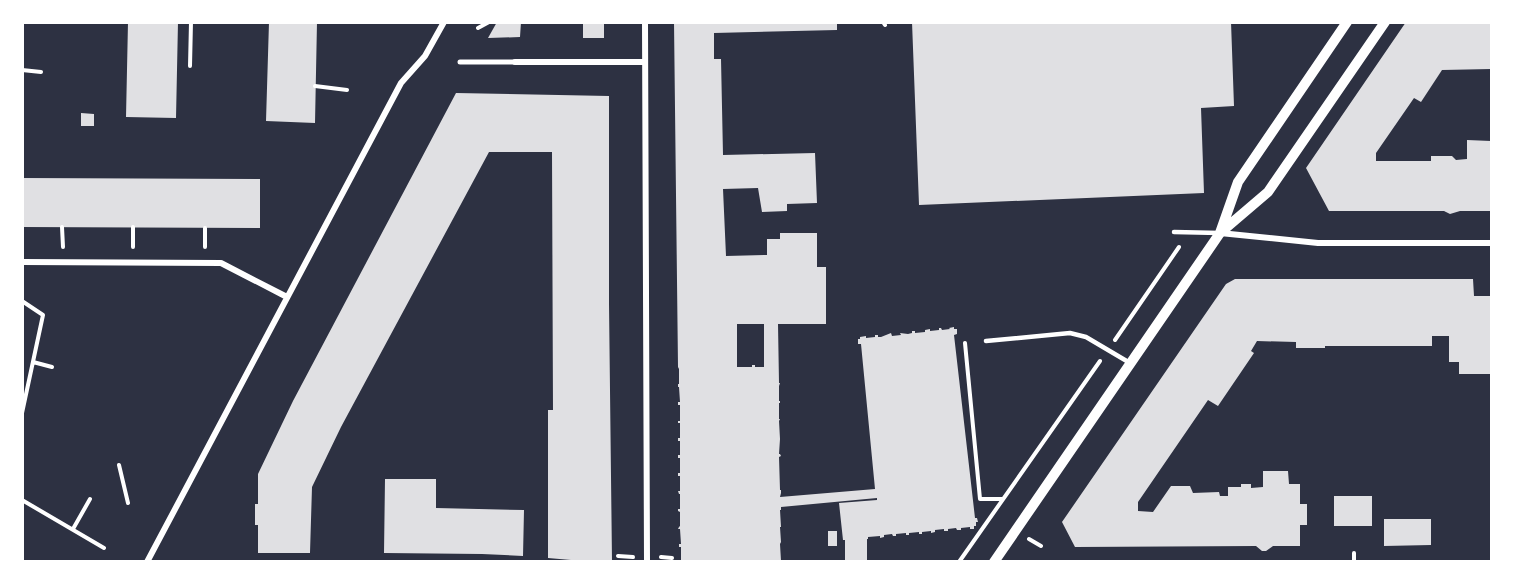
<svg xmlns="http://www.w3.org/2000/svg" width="1514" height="584" font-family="Barlow,sans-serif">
	<rect width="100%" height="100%" fill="#2d3142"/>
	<path fill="#e0e0e3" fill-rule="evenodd" d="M 128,22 L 178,22 L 176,118 L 126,117 Z
		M 269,22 L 317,22 L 315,123 L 266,121 Z
		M 497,22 L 521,22 L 520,37 L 488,38 Z
		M 583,22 L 604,22 L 604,38 L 583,38 Z
		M 674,22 L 837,22 L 837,30 L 714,33 L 714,59 L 721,59 L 723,155 L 815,153 L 817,203 L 787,204 L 787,211 L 762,212 L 758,188 L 723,189 L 726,256 L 767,255 L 767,239 L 780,239 L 780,233 L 817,233 L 817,267 L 826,267 L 826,324 L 778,324 L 779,383 L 780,383 L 779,386 L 779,401 L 780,401 L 780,403 L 779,403 L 779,419 L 780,419 L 779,421 L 780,439 L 779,454 L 780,454 L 781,456 L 779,457 L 780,490 L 781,490 L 781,493 L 780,497 L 875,489 L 861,344 L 858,344 L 858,339 L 860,339 L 860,337 L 866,336 L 866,338 L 875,337 L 875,335 L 878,335 L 878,337 L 881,337 L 891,333 L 892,336 L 901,335 L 900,333 L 908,334 L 912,333 L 912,331 L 915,331 L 915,333 L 925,332 L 925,330 L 930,329 L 930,331 L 939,330 L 939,328 L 941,328 L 942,330 L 950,329 L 949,328 L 954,327 L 954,329 L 957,329 L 957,334 L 954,335 L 975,518 L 977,518 L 978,522 L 976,522 L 976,526 L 974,526 L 974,529 L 970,529 L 970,527 L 961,528 L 961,530 L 957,530 L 956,528 L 948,529 L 948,531 L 944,531 L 944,529 L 935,530 L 935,532 L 931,533 L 931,531 L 922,532 L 922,534 L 919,534 L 919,532 L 909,533 L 909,535 L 906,535 L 906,533 L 896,534 L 896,536 L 893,536 L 892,534 L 884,535 L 884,537 L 880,538 L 880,536 L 868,537 L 868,539 L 867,539 L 867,561 L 845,561 L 845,540 L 843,540 L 839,503 L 877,500 L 877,498 L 781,507 L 781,510 L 780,510 L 781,527 L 780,527 L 781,542 L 780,544 L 781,561 L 681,561 L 681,547 L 679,547 L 679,544 L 681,544 L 680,529 L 678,529 L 679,527 L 680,526 L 680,512 L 678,511 L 678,509 L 680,509 L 680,494 L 679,494 L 678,491 L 680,491 L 680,476 L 678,476 L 678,473 L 680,473 L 680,458 L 678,458 L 678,455 L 680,455 L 680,441 L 678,441 L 678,438 L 680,438 L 680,423 L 678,423 L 678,421 L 680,421 L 680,405 L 678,405 L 678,402 L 680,402 L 679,387 L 678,387 L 678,384 L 679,384 L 679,369 L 678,367 ZM 737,324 L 764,324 L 764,367 L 755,367 L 755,365 L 752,365 L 752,367 L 737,367 Z
		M 912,22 L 1231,22 L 1234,106 L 1201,108 L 1204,193 L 919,205 Z
		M 1406,22 L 1491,22 L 1491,69 L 1442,70 L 1421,102 L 1414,98 L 1376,153 L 1376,161 L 1431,161 L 1431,156 L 1452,156 L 1456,160 L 1467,159 L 1467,140 L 1491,141 L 1491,211 L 1460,211 L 1450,214 L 1444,211 L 1329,211 L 1306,168 Z
		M 456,93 L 609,96 L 609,304 L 612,561 L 571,561 L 571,560 L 548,558 L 548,410 L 553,410 L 552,152 L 489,152 L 341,427 L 312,487 L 310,553 L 258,553 L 258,525 L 255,525 L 255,504 L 258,504 L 258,474 L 293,401 Z
		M 81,113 L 94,114 L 94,126 L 81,126 Z
		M 22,178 L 260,179 L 260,228 L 22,227 Z
		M 1235,279 L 1473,279 L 1474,296 L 1491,296 L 1491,374 L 1459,374 L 1459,362 L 1449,362 L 1449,336 L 1432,336 L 1432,346 L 1325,346 L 1325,348 L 1296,348 L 1296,342 L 1257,341 L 1251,351 L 1254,353 L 1218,406 L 1208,400 L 1138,502 L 1138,511 L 1153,512 L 1171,486 L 1190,486 L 1193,493 L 1219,492 L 1220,496 L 1228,496 L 1228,487 L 1241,487 L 1241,484 L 1251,484 L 1251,488 L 1263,487 L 1263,471 L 1288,471 L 1289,484 L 1300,484 L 1300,504 L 1307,504 L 1307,525 L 1300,525 L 1300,546 L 1273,546 L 1266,551 L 1262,551 L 1256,546 L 1075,547 L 1062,522 L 1226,284 Z
		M 385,479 L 436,479 L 436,508 L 524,510 L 523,556 L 482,554 L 384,553 Z
		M 1334,496 L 1372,496 L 1372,526 L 1334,526 Z
		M 1384,519 L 1431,519 L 1431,545 L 1384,546 Z
		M 828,531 L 837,531 L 837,546 L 828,546 Z"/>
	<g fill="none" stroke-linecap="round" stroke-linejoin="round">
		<path stroke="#fff" stroke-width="4" d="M 883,22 L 885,25
			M 478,28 L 489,22
			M 190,66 L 191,22
			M 22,70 L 41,72
			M 315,86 L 347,90
			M 62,227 L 63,247
			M 205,228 L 205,247
			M 133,247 L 133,227
			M 22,301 L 43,315 L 22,413
			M 1115,340 L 1179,247
			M 965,343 L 980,499 L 1003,499
			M 33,362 L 52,367
			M 119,465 L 128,503
			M 22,500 L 104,548
			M 73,529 L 90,499
			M 1029,539 L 1041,546
			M 1354,553 L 1354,562
			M 618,556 L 633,557
			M 661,557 L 672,558
			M 959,562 L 1100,361"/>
		<path stroke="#fff" stroke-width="4.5" d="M 1174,232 L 1220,233
			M 986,341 L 1070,333 L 1086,337 L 1130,363"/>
		<path stroke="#fff" stroke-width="5" d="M 460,62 L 515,62"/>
		<path stroke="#fff" stroke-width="6" d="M 645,22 L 647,562
			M 515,62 L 645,62
			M 1220,233 L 1318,243 L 1492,243
			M 22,262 L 221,263 L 287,297
			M 147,562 L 401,83 L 425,56 L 444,22"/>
		<path stroke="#fff" stroke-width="10" d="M 1220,233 L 1238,182 L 1347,22
			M 994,562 L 1220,233 L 1268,192 L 1385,22"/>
	</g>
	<rect width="1514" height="584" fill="none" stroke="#ffffff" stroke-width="48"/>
</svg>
